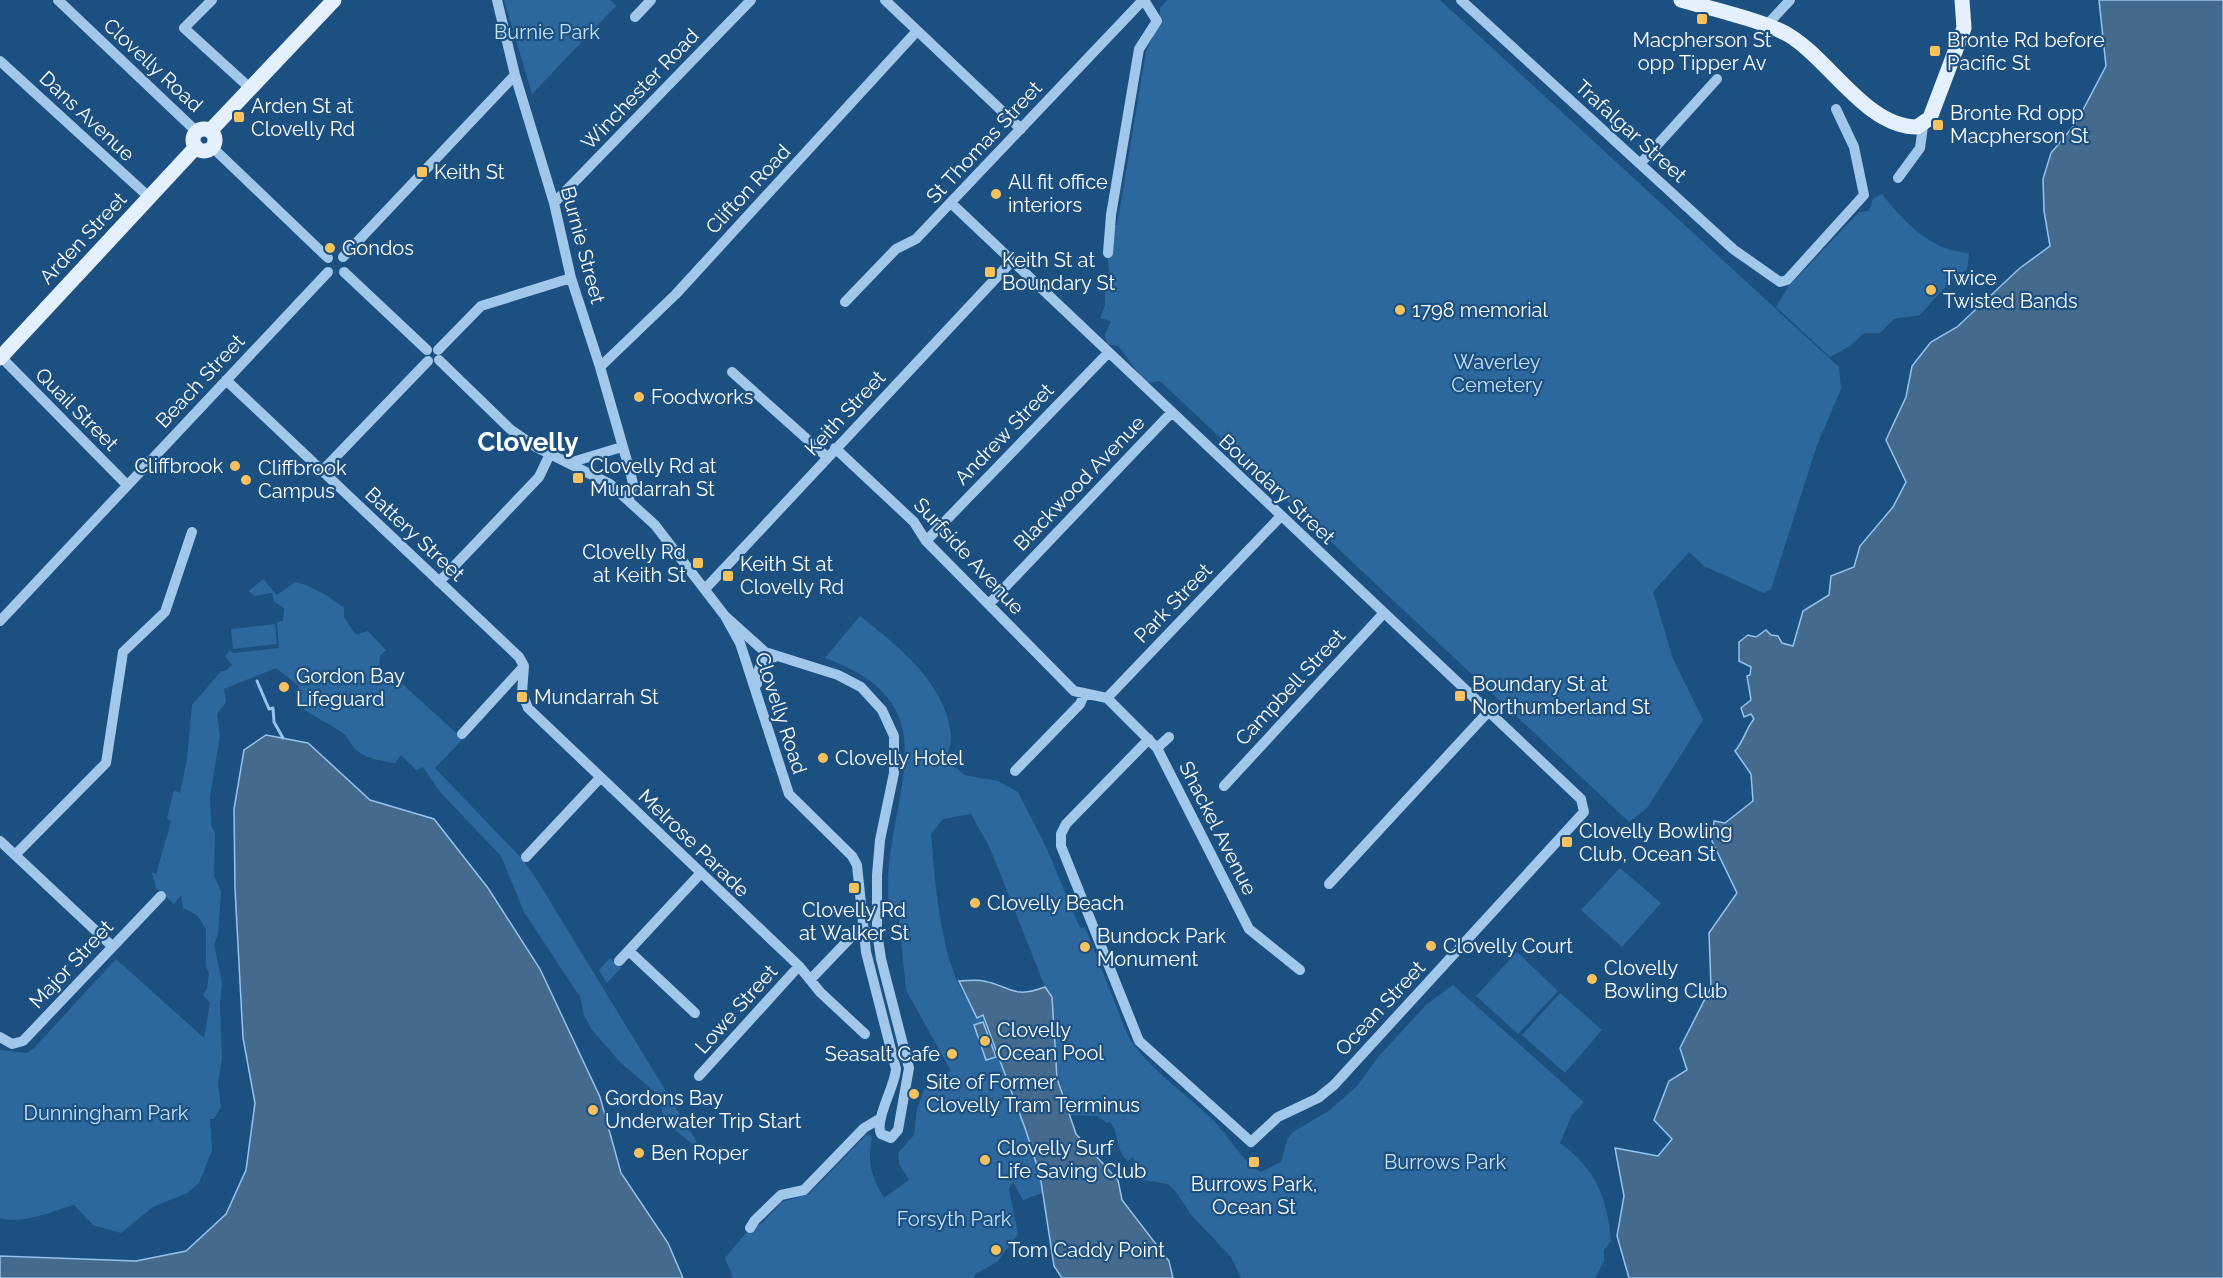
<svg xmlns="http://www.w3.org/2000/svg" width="2223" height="1278" font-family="Raleway,sans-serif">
	<rect width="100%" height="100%" fill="#1c5081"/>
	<path fill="#2c689e" d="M 504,0 L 610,0 L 616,6 L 532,94 Z
		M 1167,0 L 1440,0 L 1839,367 L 1841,389 L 1817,445 L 1771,589 L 1764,593 L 1704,566 L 1689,552 L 1653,592 L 1673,659 L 1703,720 L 1647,808 L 1629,822 L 1160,381 L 1148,383 C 1135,372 1129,358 1118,346 L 1107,344 L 1105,335 L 1111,321 L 1100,318 L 1105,305 L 1105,284 L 1110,283 L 1107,248 L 1114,225 L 1117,225 L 1146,52 L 1160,21 L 1160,8 Z
		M 1882,194 C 1904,222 1931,251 1969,253 L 1967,270 L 1956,275 L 1920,315 L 1894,319 L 1880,333 L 1864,333 L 1850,346 L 1830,357 L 1776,307 L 1788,287 L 1859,212 L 1869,211 L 1873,199 Z
		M 263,579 L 277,595 L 295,582 C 315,587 328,596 344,608 L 344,617 L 356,635 L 368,631 L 386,650 L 380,656 L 379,669 L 390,673 L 463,739 L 435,768 L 523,860 L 537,880 L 703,1152 L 667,1124 L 663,1119 L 661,1102 L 656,1093 L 620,1062 L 592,1030 L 584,1015 L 580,997 L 524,912 L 501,856 L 440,792 L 423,767 L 416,770 L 401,755 L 395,763 C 380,760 362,759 352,745 C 348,739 346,735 340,731 C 325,721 309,715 296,703 L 299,699 L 295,694 L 299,686 L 276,668 L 224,689 L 226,702 L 217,714 L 220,735 L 210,797 L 211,825 L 215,833 L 214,875 L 221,892 L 218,934 L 214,944 L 222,983 L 220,1003 L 222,1059 L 218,1084 L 221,1107 L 214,1119 L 210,1119 L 212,1150 L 199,1183 L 187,1193 L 153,1207 L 121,1233 L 93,1225 L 74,1205 C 53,1211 21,1225 0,1218 L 0,1050 L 27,1053 L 34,1048 L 116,959 L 204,1038 L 210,1003 L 203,995 L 207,988 L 209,973 L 206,966 L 206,929 L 197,915 L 183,908 L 181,895 L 174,904 L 156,888 L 152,873 L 156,874 L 171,822 L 167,818 L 174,790 L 180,793 L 187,759 L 192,705 L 221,671 L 225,671 L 232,665 L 225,656 L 230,650 L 233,653 L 279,648 L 277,622 L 283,621 L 284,608 L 274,602 L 272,593 L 254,596 L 249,591 Z
		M 860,616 C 898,646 946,683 951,735 C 952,742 948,751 947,758 L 964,775 L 998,781 L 1018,792 L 1046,847 L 1080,928 L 1085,927 L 1128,1036 C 1148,1069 1187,1094 1214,1121 C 1230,1138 1240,1159 1261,1172 L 1281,1162 L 1288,1138 L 1293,1132 L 1330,1110 L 1357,1086 L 1379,1056 L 1426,1005 L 1453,985 L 1584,1102 L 1572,1115 L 1560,1143 C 1596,1169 1607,1197 1611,1241 L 1604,1250 L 1604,1261 L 1595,1278 L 1241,1278 L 1231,1257 L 1191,1215 L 1177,1193 L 1168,1184 L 1142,1180 L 1133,1157 L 1128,1161 C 1115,1151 1120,1134 1110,1122 L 1107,1123 L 1097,1116 L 1069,1115 L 1054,1059 L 1052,997 L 1045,987 L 990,848 L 971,814 L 943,819 L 931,834 C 935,880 941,988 983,1015 L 1025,1128 L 1045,1192 L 1023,1200 L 1013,1182 L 1009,1189 L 1018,1234 L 997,1262 L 975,1274 L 974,1278 L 733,1278 L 725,1258 L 745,1234 L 763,1222 L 782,1202 L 809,1194 L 867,1134 L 872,1137 C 867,1162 871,1176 884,1198 L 909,1180 L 899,1164 L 898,1153 L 914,1135 L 917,1109 L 925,1087 L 934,1079 L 951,1071 L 906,990 L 899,919 L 889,920 C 889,902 887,883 889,865 C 899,772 942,701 825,658 Z
		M 275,624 L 277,644 L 233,649 L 231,629 Z
		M 1620,868 L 1661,903 L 1622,947 L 1581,910 Z
		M 1517,952 L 1558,991 L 1518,1034 L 1476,996 Z
		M 610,958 L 621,968 L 607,983 L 599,970 Z
		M 1560,993 L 1602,1030 L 1565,1073 L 1522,1035 Z"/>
	<path fill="#446a8e" stroke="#94c3ec" stroke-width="1.5" d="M 2099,0 L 2223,0 L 2223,1278 L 1629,1278 L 1617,1236 L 1624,1196 L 1615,1148 L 1658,1156 L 1672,1139 L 1654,1120 L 1669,1081 L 1687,1070 L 1680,1048 L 1711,987 L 1709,933 L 1737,893 L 1712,841 L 1714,821 L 1725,823 L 1753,801 L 1751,774 L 1735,751 C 1744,741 1746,728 1754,719 L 1751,714 L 1744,717 L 1741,708 L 1751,700 L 1747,676 L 1750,675 L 1751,667 L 1739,661 L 1739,642 L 1748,635 L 1756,637 L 1766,630 L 1771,635 L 1778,636 L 1782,643 L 1793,646 L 1803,611 L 1829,595 L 1831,576 L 1854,567 L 1860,546 L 1893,507 L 1906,482 L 1886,440 L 1906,397 L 1912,366 L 1931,342 L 1957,327 L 2020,268 L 2050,246 L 2044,211 L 2043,179 L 2051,153 L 2076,123 L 2106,66 Z
		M 266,735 L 308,743 L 370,800 L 434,819 L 488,888 L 540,969 L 600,1097 L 621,1173 L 668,1243 L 683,1278 L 0,1278 L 0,1256 L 136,1261 L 186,1251 L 226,1214 L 246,1170 L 255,1103 L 243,1038 L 235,889 L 234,809 L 244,750 Z
		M 959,981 C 967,981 977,979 984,981 C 1012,987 1013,999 1045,987 L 1052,997 L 1057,1078 L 1076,1134 L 1118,1180 L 1122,1200 L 1169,1261 L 1173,1278 L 1062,1278 L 1054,1266 L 1040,1175 L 1025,1128 L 983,1015 L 977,1018 Z
		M 983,1022 L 996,1057 L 986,1060 L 974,1025 Z"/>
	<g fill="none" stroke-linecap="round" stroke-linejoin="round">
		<path stroke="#94c3ec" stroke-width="3" d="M 257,681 L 269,709 L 273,708 L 274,722 L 283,738"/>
		<path stroke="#a1c7ea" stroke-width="10" d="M 58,0 L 197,132
			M 212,0 L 184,28 L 251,89
			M 497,0 L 515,75 L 554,203 L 571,278 L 600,367 L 631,475 L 633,484 L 629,498
			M 885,0 L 1021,129
			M 1461,0 L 1733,249 L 1780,282 L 1787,280 L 1864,195 L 1854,147 L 1836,109
			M 635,17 L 651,0
			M 1766,26 L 1790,0
			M 0,61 L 150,198
			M 212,147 L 328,258
			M 1640,164 L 1717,79
			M 1898,178 L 1920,148 L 1923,126
			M 554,203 L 751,0
			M 951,203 L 1581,799 L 1584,812 L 1334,1085 L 1318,1098 L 1278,1117 L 1251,1142 L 1139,1041 L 1061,846 L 1061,834 L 1066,824 L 1149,739
			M 1108,253 L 1111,215 L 1139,49 L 1157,21 L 1144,0
			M 343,257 L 515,75
			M 344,272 L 427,350
			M 845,302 L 896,249 L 916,239 L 1143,0
			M 438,350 L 481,306 L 571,278
			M 1,357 L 127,485
			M 439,360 L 510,429 L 536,447 L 610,484 L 655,525 L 725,616 L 740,643 L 789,794 L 852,856 L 857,865 L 866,952 L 896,1069 C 895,1086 874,1121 881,1134 L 891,1138 L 898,1130 L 909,1068 L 881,959 L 877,932 L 877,875 L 880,840 L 894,773 L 894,736 L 882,710 L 861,687 L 838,675 L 765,652 L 725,616
			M 600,367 L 676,294 L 917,31
			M 732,372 L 827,457
			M 226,380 L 519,657 L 524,666
			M 835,448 L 914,522 L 926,541 L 1074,691 L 1107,698 L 1280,517
			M 569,463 L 622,447
			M 322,471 L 428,361
			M 926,541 L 1108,353
			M 439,582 L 539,477 L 550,454
			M 705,589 L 1011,262
			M 989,604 L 1171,413
			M 0,621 L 328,272
			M 524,666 L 522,693 L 528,708 L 799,966 L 820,992 L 865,1034
			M 757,684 C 757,670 760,659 775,657
			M 1107,698 L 1157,748 L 1249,929 L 1300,970
			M 462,734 L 524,666
			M 1157,748 L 1169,737
			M 1015,771 L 1080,704 L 1085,693
			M 1224,786 L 1383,614
			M 0,841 L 112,946
			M 15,855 L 106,763 L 123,652 L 165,612 L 192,532
			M 526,857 L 600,778
			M 1329,884 L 1488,712
			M 629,951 L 695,1013
			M 619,961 L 700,874
			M 810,980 L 855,933 L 868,932
			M 0,1037 L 12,1044 L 23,1041 L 161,896
			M 699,1076 L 799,966
			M 750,1228 L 755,1220 L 781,1195 L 804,1190 L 864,1128 L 881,1118"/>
		<path stroke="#e5f0fe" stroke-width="15" d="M 1681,0 C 1712,9 1757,19 1785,33 C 1828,56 1865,127 1917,127 L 1930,118 L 1964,28 L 1962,0
			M193 140a11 11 0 1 1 22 0a11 11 0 1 1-22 0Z
			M 210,131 L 334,0
			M 0,358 L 196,147"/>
	</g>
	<g fill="#fac25f" stroke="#1c5081" stroke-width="2">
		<rect x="1696" y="13" width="12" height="12" rx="3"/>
		<rect x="1929" y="45" width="12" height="12" rx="3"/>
		<rect x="233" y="111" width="12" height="12" rx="3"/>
		<rect x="1932" y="119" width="12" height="12" rx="3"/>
		<rect x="416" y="166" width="12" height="12" rx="3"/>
		<circle cx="996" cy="194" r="6"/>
		<circle cx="330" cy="248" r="6"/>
		<rect x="984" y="266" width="12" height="12" rx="3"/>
		<circle cx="1931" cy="290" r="6"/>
		<circle cx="1400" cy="310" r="6"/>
		<circle cx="639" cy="397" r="6"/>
		<circle cx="235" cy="466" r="6"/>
		<rect x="572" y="472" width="12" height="12" rx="3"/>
		<circle cx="246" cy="480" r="6"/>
		<rect x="692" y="557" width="12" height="12" rx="3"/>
		<rect x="722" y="570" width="12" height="12" rx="3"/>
		<circle cx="284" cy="687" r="6"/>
		<rect x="1454" y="690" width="12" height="12" rx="3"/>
		<rect x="516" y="691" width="12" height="12" rx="3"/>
		<circle cx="823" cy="758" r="6"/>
		<rect x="1561" y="836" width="12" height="12" rx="3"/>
		<rect x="848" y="882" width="12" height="12" rx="3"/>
		<circle cx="975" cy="903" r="6"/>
		<circle cx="1431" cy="946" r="6"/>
		<circle cx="1085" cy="947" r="6"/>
		<circle cx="1592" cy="979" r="6"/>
		<circle cx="985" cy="1041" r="6"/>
		<circle cx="952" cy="1054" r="6"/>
		<circle cx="914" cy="1094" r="6"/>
		<circle cx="593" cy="1110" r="6"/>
		<circle cx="639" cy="1153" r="6"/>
		<circle cx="985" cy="1160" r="6"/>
		<rect x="1248" y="1156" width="12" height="12" rx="3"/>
		<circle cx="996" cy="1250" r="6"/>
	</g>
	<g text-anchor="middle" stroke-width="4.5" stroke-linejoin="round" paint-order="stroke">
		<g font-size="20" fill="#c5e0f7" stroke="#1c5081">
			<text x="547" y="39">Burnie Park</text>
			<text x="1497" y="369">Waverley<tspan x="1497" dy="23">Cemetery</tspan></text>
			<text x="106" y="1120">Dunningham Park</text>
			<text x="1445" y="1169">Burrows Park</text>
			<text x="954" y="1226">Forsyth Park</text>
		</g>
		<g font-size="20" fill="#fff" stroke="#1c5081" text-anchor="start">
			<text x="1702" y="47" text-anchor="middle">Macpherson St<tspan x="1702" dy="23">opp Tipper Av</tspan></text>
			<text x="1947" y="47">Bronte Rd before<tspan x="1947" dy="23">Pacific St</tspan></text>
			<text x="251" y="113">Arden St at<tspan x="251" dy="23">Clovelly Rd</tspan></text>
			<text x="1950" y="120">Bronte Rd opp<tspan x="1950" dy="23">Macpherson St</tspan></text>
			<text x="434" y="179">Keith St</text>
			<text x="1008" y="189">All fit office<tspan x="1008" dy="23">interiors</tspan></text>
			<text x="342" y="255">Gondos</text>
			<text x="1002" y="267">Keith St at<tspan x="1002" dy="23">Boundary St</tspan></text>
			<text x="1943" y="285">Twice<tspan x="1943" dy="23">Twisted Bands</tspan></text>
			<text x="1412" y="317">1798 memorial</text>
			<text x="651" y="404">Foodworks</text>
			<text x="223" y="473" text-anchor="end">Cliffbrook</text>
			<text x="590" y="473">Clovelly Rd at<tspan x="590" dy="23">Mundarrah St</tspan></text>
			<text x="258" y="475">Cliffbrook<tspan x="258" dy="23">Campus</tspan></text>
			<text x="686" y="559" text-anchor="end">Clovelly Rd<tspan x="686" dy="23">at Keith St</tspan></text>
			<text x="740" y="571">Keith St at<tspan x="740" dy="23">Clovelly Rd</tspan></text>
			<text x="296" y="683">Gordon Bay<tspan x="296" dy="23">Lifeguard</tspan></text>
			<text x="1472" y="691">Boundary St at<tspan x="1472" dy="23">Northumberland St</tspan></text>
			<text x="534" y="704">Mundarrah St</text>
			<text x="835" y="765">Clovelly Hotel</text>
			<text x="1579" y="838">Clovelly Bowling<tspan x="1579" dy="23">Club, Ocean St</tspan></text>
			<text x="987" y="910">Clovelly Beach</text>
			<text x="854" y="917" text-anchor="middle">Clovelly Rd<tspan x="854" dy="23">at Walker St</tspan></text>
			<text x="1097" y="943">Bundock Park<tspan x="1097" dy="23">Monument</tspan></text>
			<text x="1443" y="953">Clovelly Court</text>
			<text x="1604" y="975">Clovelly<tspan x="1604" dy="23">Bowling Club</tspan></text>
			<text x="997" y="1037">Clovelly<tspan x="997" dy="23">Ocean Pool</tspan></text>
			<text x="940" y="1061" text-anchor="end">Seasalt Cafe</text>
			<text x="926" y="1089">Site of Former<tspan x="926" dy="23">Clovelly Tram Terminus</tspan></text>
			<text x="605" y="1105">Gordons Bay<tspan x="605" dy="23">Underwater Trip Start</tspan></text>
			<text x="997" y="1155">Clovelly Surf<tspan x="997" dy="23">Life Saving Club</tspan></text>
			<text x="651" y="1160">Ben Roper</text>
			<text x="1254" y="1191" text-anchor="middle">Burrows Park,<tspan x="1254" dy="23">Ocean St</tspan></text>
			<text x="1008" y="1257">Tom Caddy Point</text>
		</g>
		<g font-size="20" fill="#fff" stroke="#1c5081">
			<text transform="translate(153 65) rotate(43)" y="7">Clovelly Road</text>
			<text transform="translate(640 89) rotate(-46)" y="7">Winchester Road</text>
			<text transform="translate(87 116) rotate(43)" y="7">Dans Avenue</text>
			<text transform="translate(1631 131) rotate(42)" y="7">Trafalgar Street</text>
			<text transform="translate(984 142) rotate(-47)" y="7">St Thomas Street</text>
			<text transform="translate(748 189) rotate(-47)" y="7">Clifton Road</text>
			<text transform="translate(83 238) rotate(-47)" y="7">Arden Street</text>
			<text transform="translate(583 245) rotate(75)" y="7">Burnie Street</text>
			<text transform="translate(200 381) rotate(-47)" y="7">Beach Street</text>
			<text transform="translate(77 409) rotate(45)" y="7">Quail Street</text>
			<text transform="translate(845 413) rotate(-47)" y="7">Keith Street</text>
			<text transform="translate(1004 434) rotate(-46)" y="7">Andrew Street</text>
			<text transform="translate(1079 483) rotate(-46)" y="7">Blackwood Avenue</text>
			<text transform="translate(1277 489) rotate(43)" y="7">Boundary Street</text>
			<text transform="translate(415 534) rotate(43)" y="7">Battery Street</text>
			<text transform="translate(969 556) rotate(47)" y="7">Surfside Avenue</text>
			<text transform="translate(1173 603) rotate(-46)" y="7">Park Street</text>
			<text transform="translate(1290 687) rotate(-47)" y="7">Campbell Street</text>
			<text transform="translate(781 713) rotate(72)" y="7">Clovelly Road</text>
			<text transform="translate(1218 828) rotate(63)" y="7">Shackel Avenue</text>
			<text transform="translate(694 843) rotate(44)" y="7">Melrose Parade</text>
			<text transform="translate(71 964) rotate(-47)" y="7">Major Street</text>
			<text transform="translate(1380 1008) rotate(-47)" y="7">Ocean Street</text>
			<text transform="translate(736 1009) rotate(-48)" y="7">Lowe Street</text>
		</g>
		<g font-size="26" font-weight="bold" fill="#fff" stroke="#1c5081">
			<text x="528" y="451">Clovelly</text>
		</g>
	</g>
</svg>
